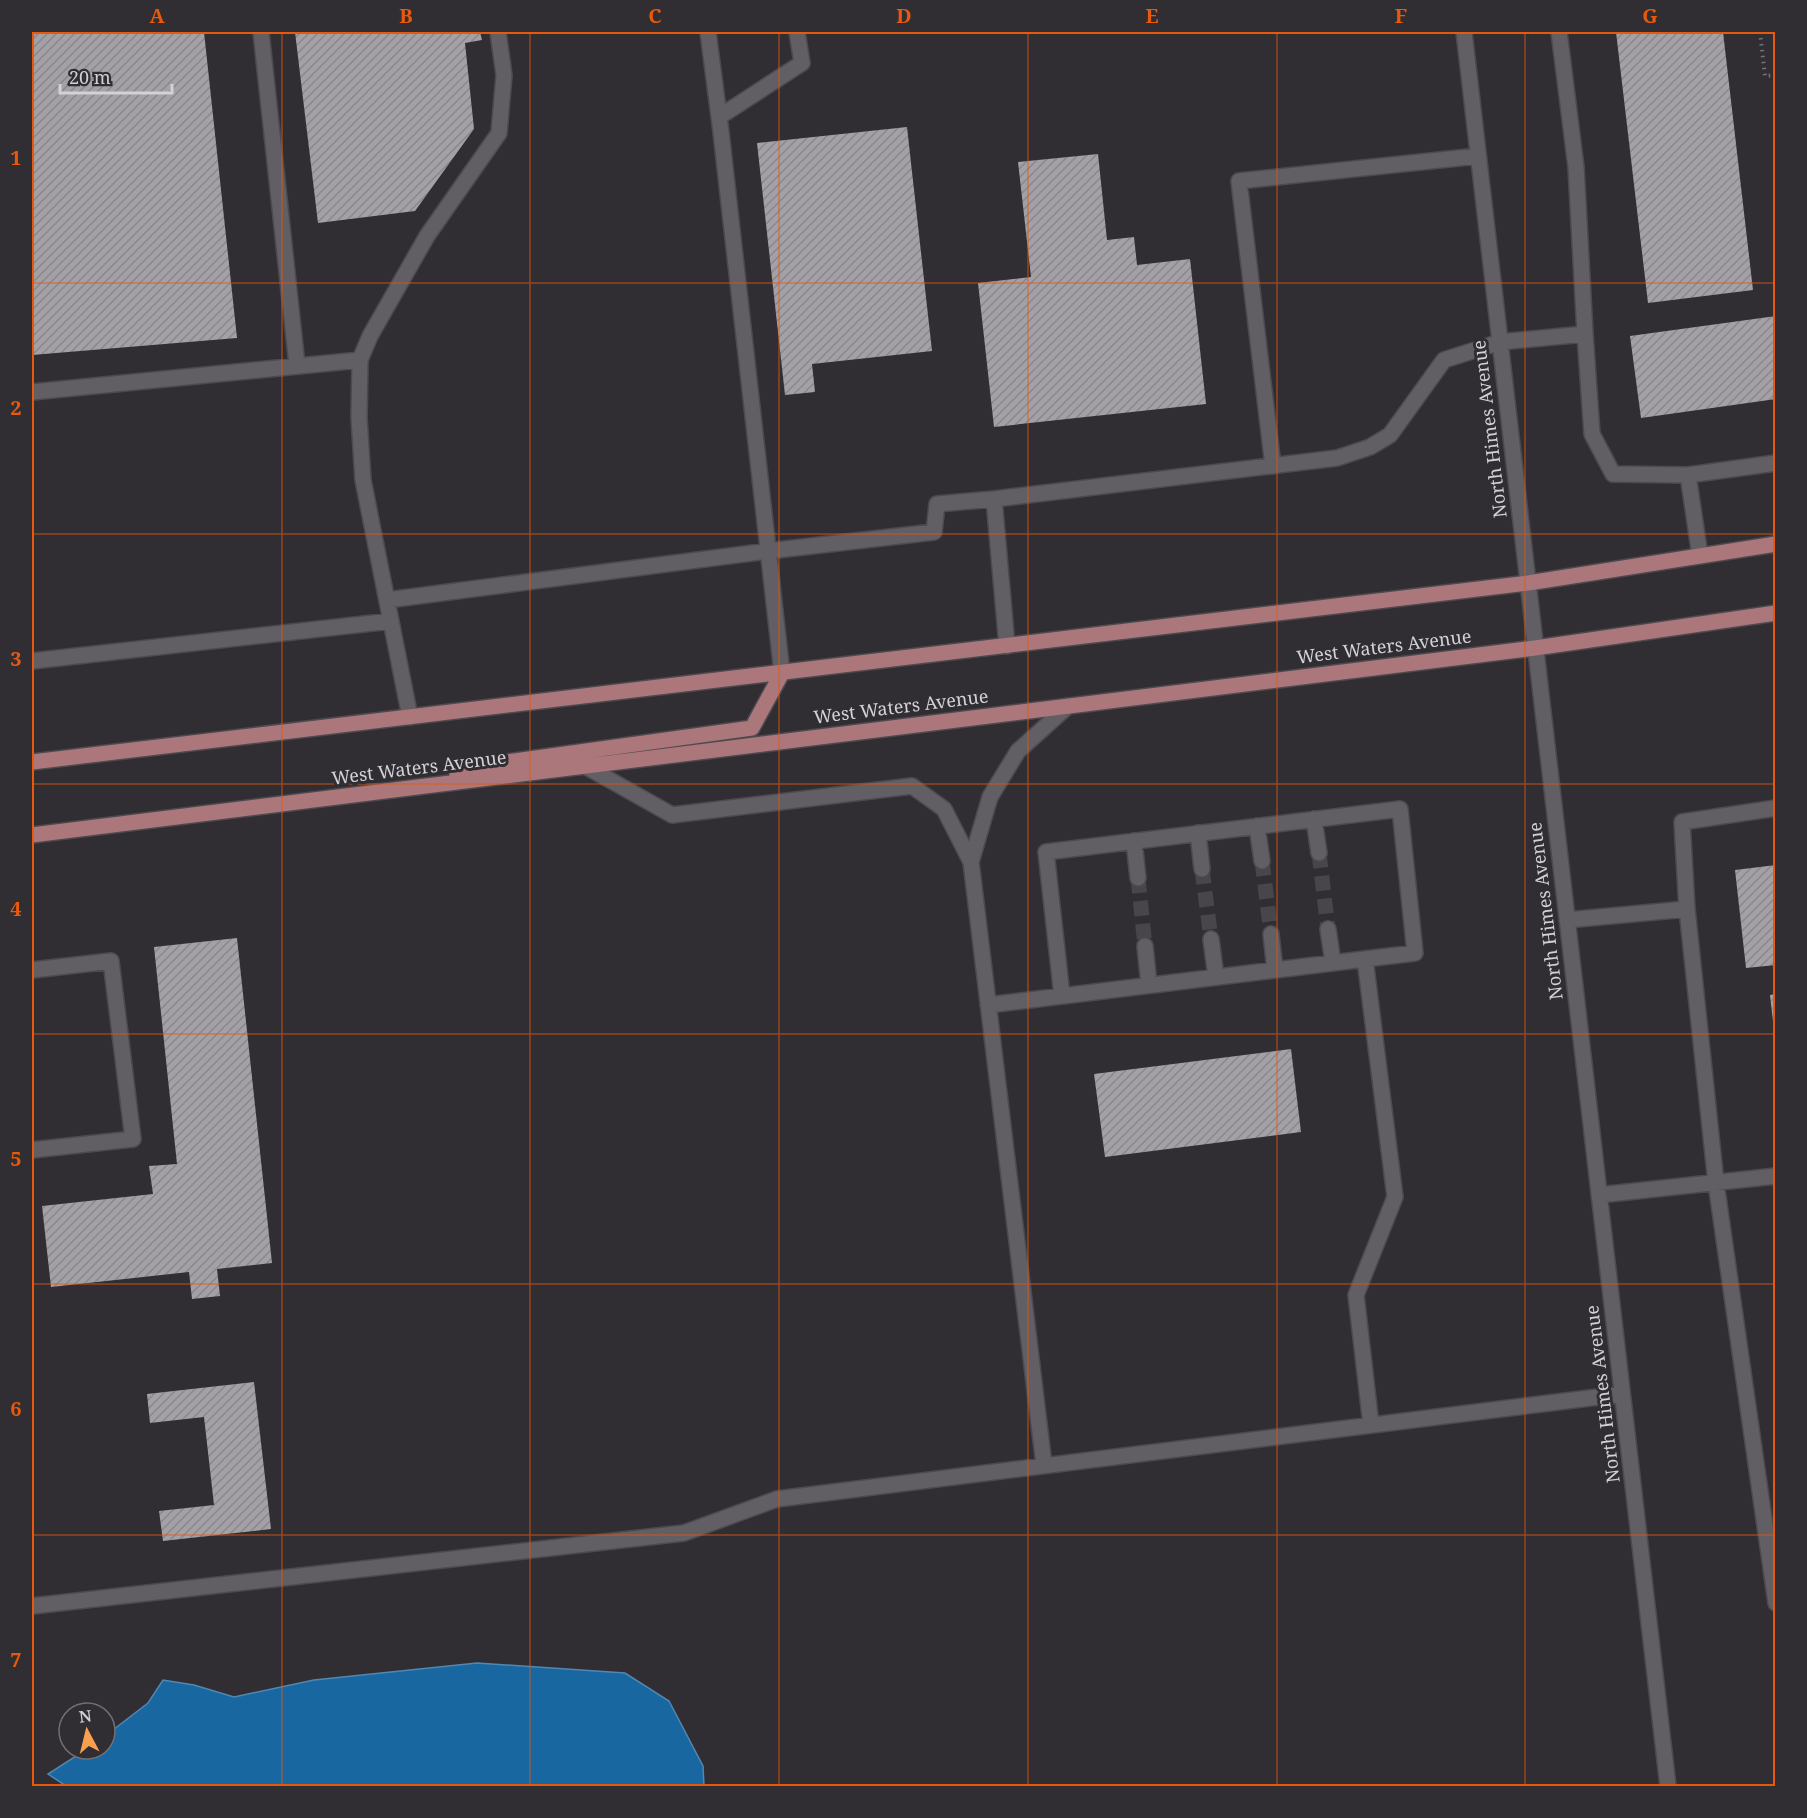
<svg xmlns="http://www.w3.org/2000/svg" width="1807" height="1818" font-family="'Noto Serif',serif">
	<defs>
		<pattern id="building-hatch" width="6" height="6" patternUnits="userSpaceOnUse" patternTransform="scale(1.5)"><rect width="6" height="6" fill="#a3a0a6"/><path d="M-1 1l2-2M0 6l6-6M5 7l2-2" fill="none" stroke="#8a888c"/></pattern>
	</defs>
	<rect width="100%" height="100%" fill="#302e33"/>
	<path fill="#1967a1" stroke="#5187b1" stroke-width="1.5" d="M 477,1663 L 625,1673 L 669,1701 L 703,1766 L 704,1786 L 66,1786 L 48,1774 L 87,1749 L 105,1749 L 105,1736 L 148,1703 L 163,1680 L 194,1685 L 234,1697 L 314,1680 Z"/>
	<path fill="url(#building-hatch)" d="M 32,32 L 204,32 L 237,338 L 32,355 Z
		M 295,32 L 480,32 L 482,40 L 465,43 L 474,129 L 415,211 L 318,223 Z
		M 1616,32 L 1723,32 L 1753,290 L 1648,303 Z
		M 907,127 L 932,351 L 812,364 L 815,392 L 785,395 L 757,143 Z
		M 1098,154 L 1107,240 L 1134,237 L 1137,265 L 1190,259 L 1206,404 L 994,427 L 978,283 L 1031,277 L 1018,162 Z
		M 1776,316 L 1776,399 L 1641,418 L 1630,336 Z
		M 1776,865 L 1776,965 L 1746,968 L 1735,870 Z
		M 237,938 L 272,1263 L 217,1269 L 220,1296 L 192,1299 L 189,1272 L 51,1287 L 42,1206 L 153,1194 L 149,1166 L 177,1164 L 154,947 Z
		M 1776,994 L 1776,1030 L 1774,1030 L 1770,995 Z
		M 1291,1049 L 1301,1132 L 1105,1157 L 1094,1074 Z
		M 254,1382 L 271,1529 L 163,1541 L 159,1511 L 214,1505 L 204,1417 L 150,1423 L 147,1394 Z"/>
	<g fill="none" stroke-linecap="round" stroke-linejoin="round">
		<path stroke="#48464b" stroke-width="15" stroke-dasharray="15 8" stroke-linecap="butt" d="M 1319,853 L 1328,929
			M 1262,861 L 1271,934
			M 1202,869 L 1211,939
			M 1138,878 L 1145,946"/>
		<g stroke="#4c4a4f" stroke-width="18">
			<path id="minor" d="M 261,32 L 297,365
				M 708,32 L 721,132 L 782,673
				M 1464,32 L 1668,1786
				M 719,117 L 802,63 L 797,32
				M 1585,334 L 1592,434 L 1613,474 L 1688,475 L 1776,463
				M 32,392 L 360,360
				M 1273,466 L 1239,181 L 1478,156
				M 1688,475 L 1700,556
				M 387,600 L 768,551 L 934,532 L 937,504 L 994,499
				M 1007,646 L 994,499 L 1337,458 L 1370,447 L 1390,435 L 1444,360 L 1500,342 L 1585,334 L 1576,167 L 1559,32
				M 32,661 L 391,621
				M 410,717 L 363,480 L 359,417 L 360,360 L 370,336 L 427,236 L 499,133 L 504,75 L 498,32
				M 585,766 L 672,815 L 912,786 L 944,809 L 971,862 L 1044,1465
				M 1314,819 L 1319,853
				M 1257,826 L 1262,861
				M 1198,833 L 1202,869
				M 1134,841 L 1138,878
				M 971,862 L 990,797 L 1018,751 L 1068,706
				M 1687,909 L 1716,1183 L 1776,1603
				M 1567,920 L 1687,909 L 1682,822 L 1776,808
				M 1328,929 L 1333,963
				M 1271,934 L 1275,970
				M 1211,939 L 1216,977
				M 1145,946 L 1149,985
				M 1365,959 L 1395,1197 L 1356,1295 L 1371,1425
				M 32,970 L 111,961 L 133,1139 L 32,1150
				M 988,1005 L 1365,959 L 1415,953 L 1400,809 L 1046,852 L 1062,996
				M 1599,1195 L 1776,1176
				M 32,1606 L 684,1533 L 777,1499 L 1622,1394"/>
		</g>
		<g stroke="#4c4a4f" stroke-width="18">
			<path id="major" d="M 32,762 L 1528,583 L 1776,544
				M 457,775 L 499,763 L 752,728 L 782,673
				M 32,835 L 1535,648 L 1776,613"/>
		</g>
		<path stroke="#747276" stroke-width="4" stroke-dasharray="1.5 4.5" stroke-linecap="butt" d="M 1760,32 L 1765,76 L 1776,75"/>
		<use href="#minor" stroke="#615e64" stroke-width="15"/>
		<use href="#major" stroke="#ab777a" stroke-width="15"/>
	</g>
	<path fill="none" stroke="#e8590c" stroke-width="1.5" stroke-opacity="0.55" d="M 282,32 L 282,1786M 530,32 L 530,1786M 779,32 L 779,1786M 1028,32 L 1028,1786M 1277,32 L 1277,1786M 1525,32 L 1525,1786M 32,283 L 1776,283M 32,534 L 1776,534M 32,784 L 1776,784M 32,1034 L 1776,1034M 32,1284 L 1776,1284M 32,1535 L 1776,1535"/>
	<g text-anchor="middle" stroke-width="6" stroke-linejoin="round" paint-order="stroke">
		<g font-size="18" fill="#d3d1d5" stroke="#302e33">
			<text transform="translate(1490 429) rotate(-97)" y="6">North Himes Avenue</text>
			<text transform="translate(1384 647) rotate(-7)" y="6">West Waters Avenue</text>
			<text transform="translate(901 707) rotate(-7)" y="6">West Waters Avenue</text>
			<text transform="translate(419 768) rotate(-7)" y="6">West Waters Avenue</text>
			<text transform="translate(1546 911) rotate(-97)" y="6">North Himes Avenue</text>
			<text transform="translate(1603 1394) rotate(-97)" y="6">North Himes Avenue</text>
		</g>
	</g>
	<rect width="1807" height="1818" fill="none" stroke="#302e33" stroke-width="66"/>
	<g transform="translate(87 1731) rotate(353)"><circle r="28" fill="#302e33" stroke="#716f74" stroke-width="1.5"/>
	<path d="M0-4.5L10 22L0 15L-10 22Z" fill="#fa9f4f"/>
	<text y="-9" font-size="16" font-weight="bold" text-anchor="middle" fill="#d3d1d5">N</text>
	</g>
	<path d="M60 84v9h112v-9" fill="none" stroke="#d3d1d5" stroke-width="3"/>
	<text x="69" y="84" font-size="18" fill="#d3d1d5" stroke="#302e33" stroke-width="4.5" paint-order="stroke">20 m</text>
	<rect x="33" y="33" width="1741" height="1752" fill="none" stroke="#e8590c" stroke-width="2"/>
	<g font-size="20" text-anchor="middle" font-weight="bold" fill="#e8590c">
		<text x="157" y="23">A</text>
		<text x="406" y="23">B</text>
		<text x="655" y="23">C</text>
		<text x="904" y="23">D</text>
		<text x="1152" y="23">E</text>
		<text x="1401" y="23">F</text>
		<text x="1650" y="23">G</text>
		<text x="16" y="165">1</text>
		<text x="16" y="415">2</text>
		<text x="16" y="666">3</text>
		<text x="16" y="916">4</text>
		<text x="16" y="1166">5</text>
		<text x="16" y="1416">6</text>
		<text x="16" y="1667">7</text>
	</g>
</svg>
